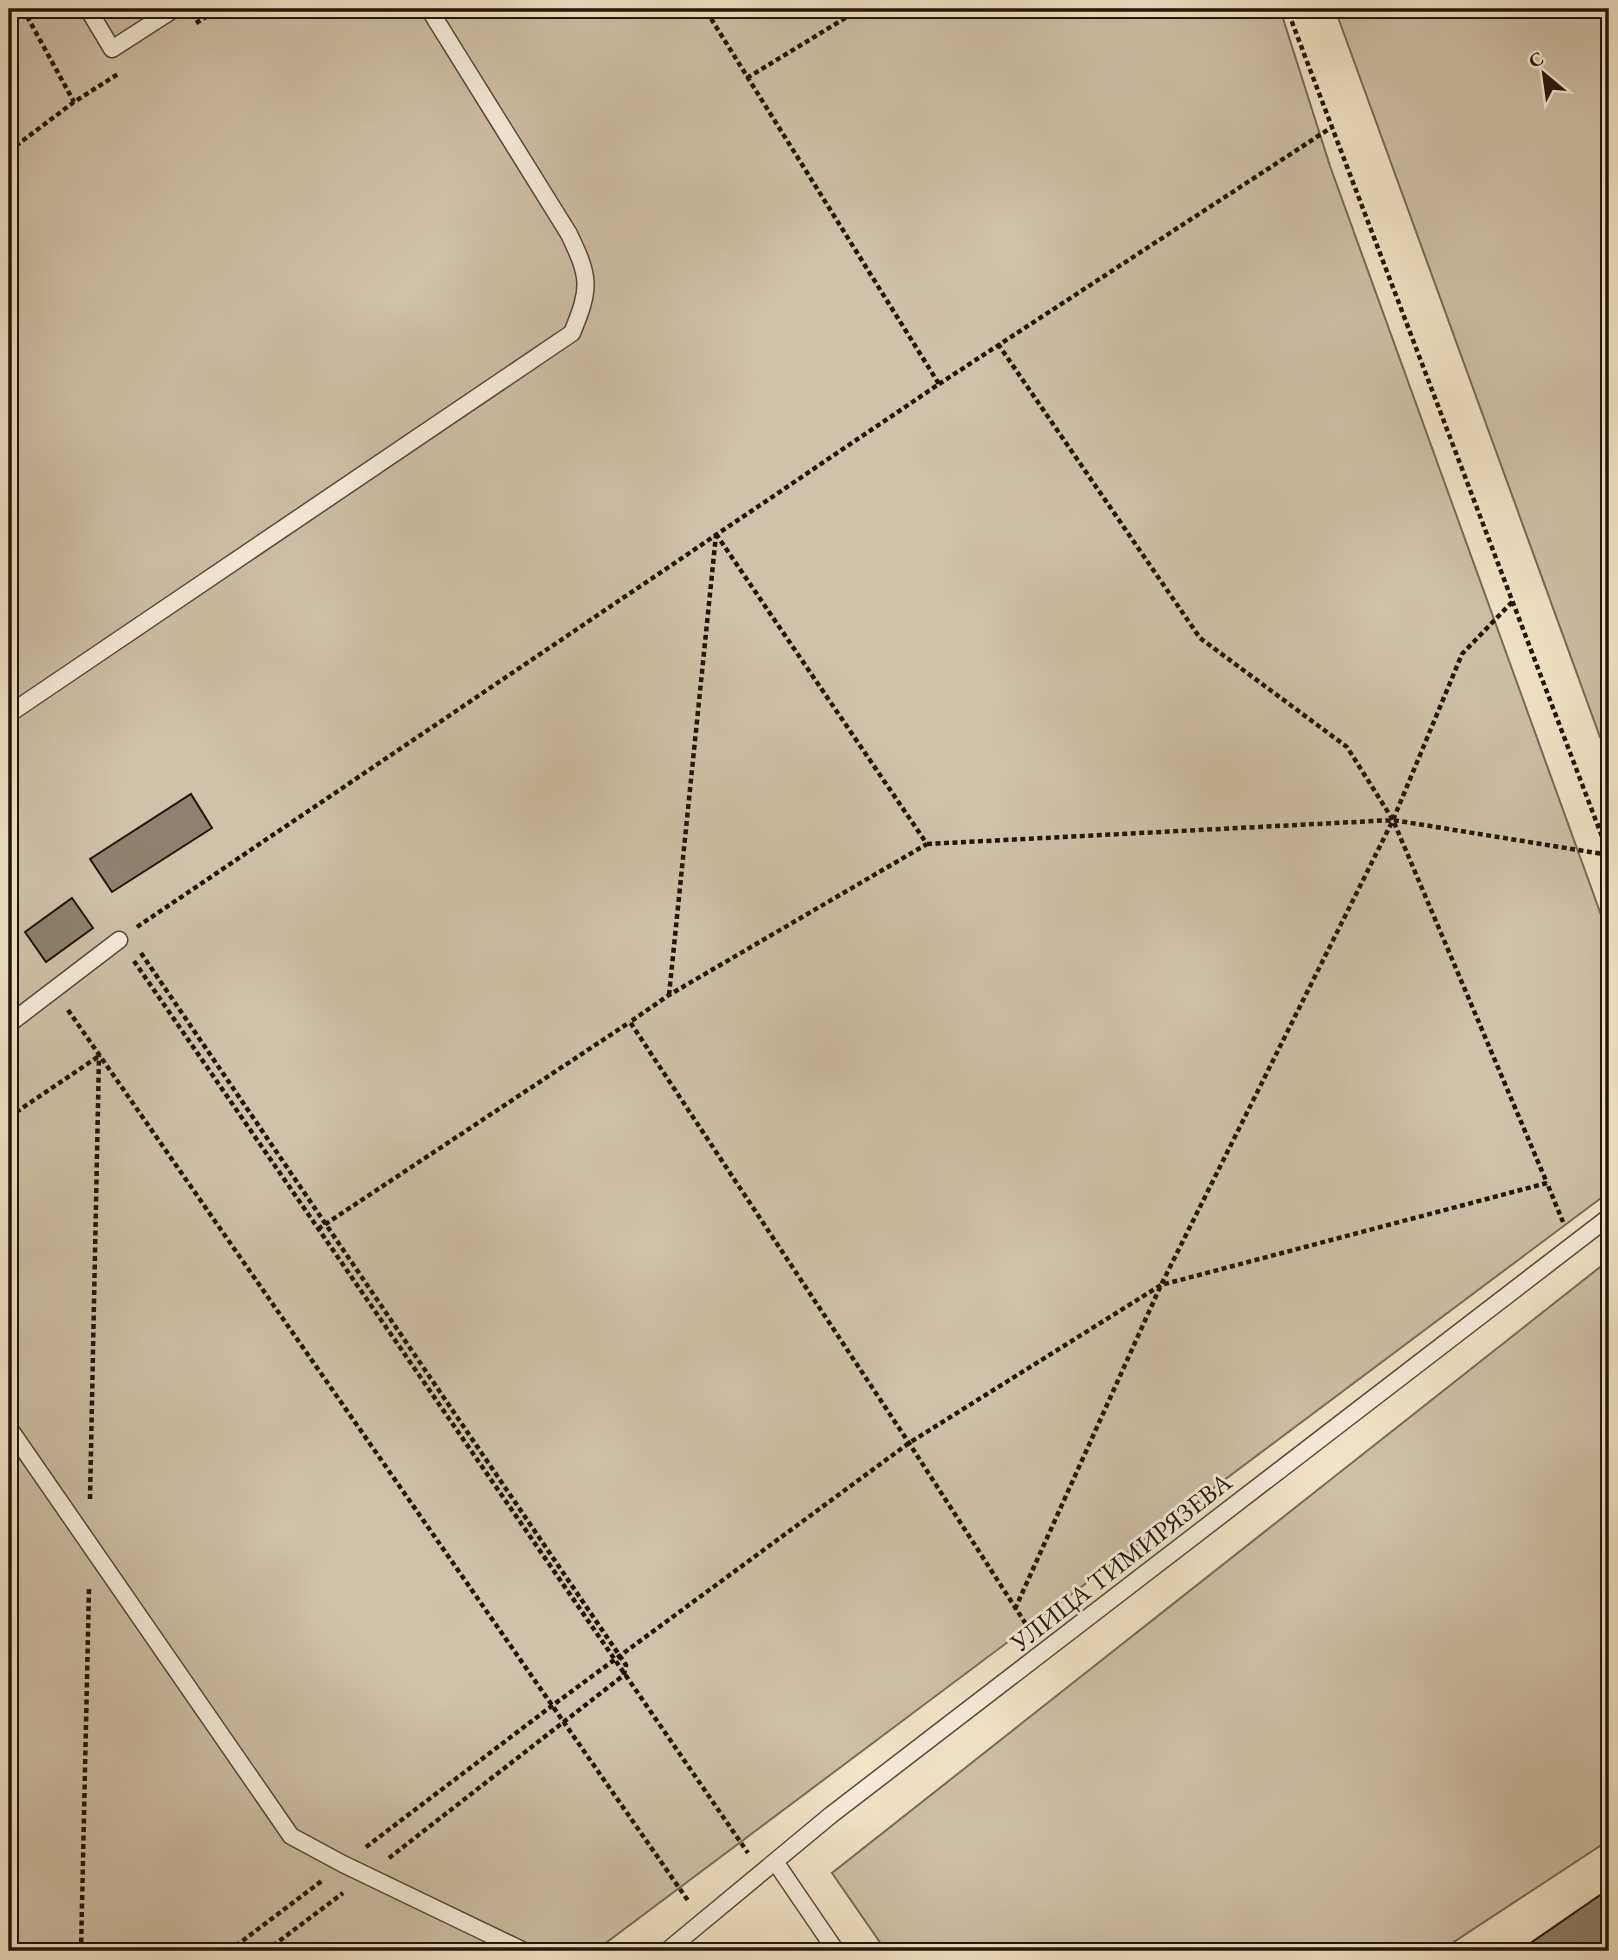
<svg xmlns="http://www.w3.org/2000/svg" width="1618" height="1960" font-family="'EB Garamond',serif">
	<rect width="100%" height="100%" fill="#f5e5c9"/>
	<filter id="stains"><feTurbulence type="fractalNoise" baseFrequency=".00286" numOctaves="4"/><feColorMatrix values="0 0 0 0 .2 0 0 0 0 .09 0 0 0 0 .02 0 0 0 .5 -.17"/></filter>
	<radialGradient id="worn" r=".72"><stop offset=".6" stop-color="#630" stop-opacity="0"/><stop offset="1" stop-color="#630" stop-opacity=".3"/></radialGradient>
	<path fill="#d1c1a8" stroke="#786a58" stroke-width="2" d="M 9,9 L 1280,9 L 1330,166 L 1609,937 L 1609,1192 L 595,1951 L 9,1951 Z
		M 1335,9 L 1609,9 L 1609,752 L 1600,737 Z
		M 1609,1260 L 1609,1840 L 1440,1951 L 886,1951 L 832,1873 Z"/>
	<path fill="#8f816d" stroke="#201409" stroke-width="2" d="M 191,794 L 212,828 L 112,892 L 90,859 Z
		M 72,898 L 93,928 L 46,962 L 25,932 Z
		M 1609,1889 L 1609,1951 L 1519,1951 Z"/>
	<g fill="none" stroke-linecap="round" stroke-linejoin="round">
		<g stroke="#554839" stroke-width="19">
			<path id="service" d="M 88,9 L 112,49 L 174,9
				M 9,714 L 572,333 C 591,287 590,278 569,234 L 429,9
				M 9,1024 L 119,940
				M 9,1428 L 291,1836 L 343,1864 L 524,1951
				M 776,1863 L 836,1951
				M 667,1951 L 831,1815 L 1609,1217"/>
		</g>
		<path stroke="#201409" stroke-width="4.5" stroke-dasharray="5 3.5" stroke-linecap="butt" d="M 23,9 L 74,102
			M 196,23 L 219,9
			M 747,78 L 860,9
			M 9,151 L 74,102 L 118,74
			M 998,344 L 1200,638 L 1347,747 L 1393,820 L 1547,1183
			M 939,384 L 1332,127
			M 716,534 L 927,844 L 669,995 L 630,1022 L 909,1443 L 1031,1632
			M 1600,823 L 1609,832
			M 927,844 L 1393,820 L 1609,855 L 1287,9
			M 137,927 L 939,384 L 705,9
			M 141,953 L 626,1665 L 624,1675 L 389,1858
			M 134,961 L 748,1853
			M 669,995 L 716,535
			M 68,1010 L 689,1902
			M 9,1117 L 99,1056
			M 318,1229 L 630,1022
			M 90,1499 L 99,1056
			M 1015,1609 L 1161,1285 L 1393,820 L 1462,654 L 1513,601
			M 366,1847 L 553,1705 L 909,1443 L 1161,1285 L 1547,1183 L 1563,1222
			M 9,1944 L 13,1951
			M 81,1951 L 89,1588
			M 229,1951 L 323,1880
			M 266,1951 L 343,1893"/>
		<use href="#service" stroke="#f8eedc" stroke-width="16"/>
	</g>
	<g text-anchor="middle" stroke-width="6" stroke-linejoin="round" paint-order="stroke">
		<g font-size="26" fill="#201409" stroke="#f8eedc">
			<text transform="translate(1121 1562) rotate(-38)" y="9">УЛИЦА ТИМИРЯЗЕВА</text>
		</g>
	</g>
	<rect width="1618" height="1960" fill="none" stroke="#f5e5c9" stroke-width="35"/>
	<rect x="10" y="10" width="1597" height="1939" fill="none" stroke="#201409" stroke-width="3.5"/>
	<rect x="18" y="18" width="1583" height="1925" fill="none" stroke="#201409" stroke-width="2"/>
	<g transform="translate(1544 74) rotate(331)" stroke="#f8eedc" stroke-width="5" paint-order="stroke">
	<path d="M0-5L12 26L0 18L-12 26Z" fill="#201409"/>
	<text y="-10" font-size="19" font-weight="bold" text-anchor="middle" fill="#201409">С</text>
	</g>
	<rect width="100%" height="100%" filter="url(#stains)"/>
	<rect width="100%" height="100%" fill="url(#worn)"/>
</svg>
